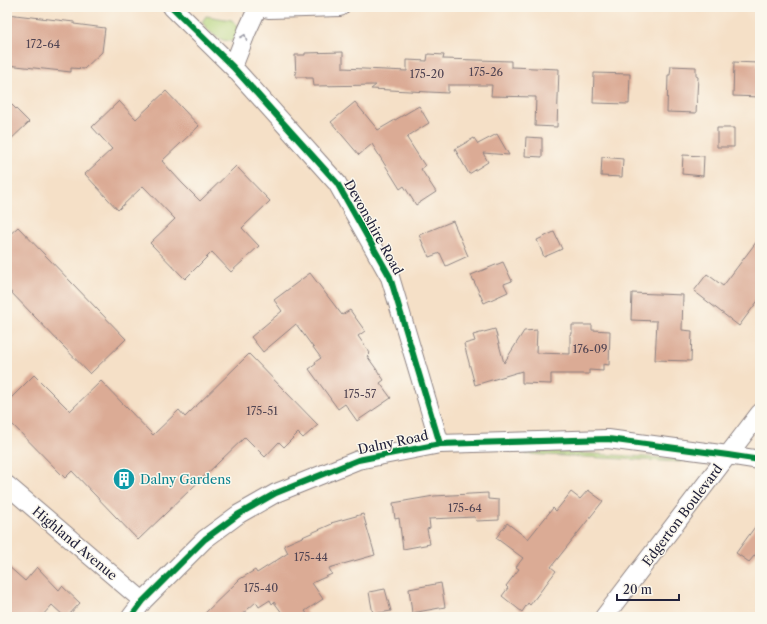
<svg xmlns="http://www.w3.org/2000/svg" width="767" height="624" font-family="'Libre Caslon Text',serif">
	<rect width="100%" height="100%" fill="#fbf7ec"/>
	<filter id="ink" filterUnits="userSpaceOnUse"><feTurbulence type="fractalNoise" baseFrequency=".025" numOctaves="2"/><feDisplacementMap in="SourceGraphic" scale="8" xChannelSelector="R" yChannelSelector="G"/><feConvolveMatrix kernelMatrix="1 2 1 2 8 2 1 2 1" color-interpolation-filters="sRGB"/></filter>
	<filter id="wash" filterUnits="userSpaceOnUse"><feTurbulence type="fractalNoise" baseFrequency=".012" numOctaves="4" result="noise"/><feDisplacementMap in="SourceGraphic" scale="16" xChannelSelector="R" yChannelSelector="G"/><feGaussianBlur stdDeviation="0.9" result="paint"/><feColorMatrix in="noise" values="0 0 0 0 0 0 0 0 0 0 0 0 0 0 0 0 0 1.4 0 .05"/><feComposite in="paint" operator="in"/></filter>
	<g filter="url(#wash)">
		<rect width="100%" height="100%" fill="#f5e0c7"/>
		<path fill="#b3d37b" stroke="#6a7a5b" d="M 206,16 L 232,20 L 238,28 L 236,35 L 233,41 C 219,42 210,33 202,22 Z
			M 526,450 L 682,459 L 682,462 L 526,454 Z"/>
		<g id="blocks">
			<path fill="#dbab95" d="M 7,14 L 74,22 L 74,24 L 105,28 L 102,52 L 84,69 L 71,68 L 71,72 L 7,65 Z
				M 343,52 L 343,68 L 407,71 L 407,60 L 427,61 L 428,54 L 444,55 L 443,59 L 511,61 L 511,67 L 559,69 L 557,127 L 535,126 L 536,97 L 491,96 L 492,85 L 448,85 L 448,93 L 371,89 L 376,85 L 314,86 L 313,78 L 306,78 L 306,77 L 296,77 L 295,55 L 305,55 L 305,53 Z
				M 734,62 L 757,63 L 757,66 L 760,67 L 760,97 L 733,96 Z
				M 671,66 L 696,67 L 696,76 L 698,77 L 696,113 L 667,112 L 668,75 L 670,75 Z
				M 594,73 L 630,74 L 629,104 L 593,103 Z
				M 166,91 L 199,126 L 162,161 L 182,183 L 200,201 L 236,166 L 270,201 L 242,228 L 259,246 L 231,272 L 212,252 L 185,279 L 150,243 L 175,219 L 143,186 L 118,210 L 85,174 L 112,149 L 92,127 L 119,101 L 136,119 Z
				M 7,100 L 29,122 L 7,143 Z
				M 355,102 L 378,130 L 419,106 L 429,123 L 408,136 L 409,137 L 407,138 L 425,166 L 421,169 L 436,192 L 416,205 L 404,186 L 400,189 L 372,144 L 359,155 L 331,122 Z
				M 717,128 L 734,128 L 734,147 L 717,147 Z
				M 497,134 L 509,155 L 483,153 L 488,162 L 469,174 L 455,149 L 474,138 L 478,144 Z
				M 526,137 L 542,138 L 542,157 L 525,156 Z
				M 683,155 L 704,156 L 703,176 L 682,174 Z
				M 602,157 L 623,159 L 622,177 L 601,176 Z
				M 453,221 L 468,256 L 446,266 L 440,253 L 429,257 L 419,235 Z
				M 18,227 L 126,339 L 90,374 L 7,288 L 7,237 Z
				M 554,232 L 562,249 L 544,257 L 537,240 Z
				M 760,237 L 760,298 L 739,326 L 694,291 L 707,274 L 723,286 Z
				M 503,262 L 512,281 L 504,284 L 508,292 L 484,303 L 471,275 Z
				M 310,273 L 342,315 L 350,310 L 365,331 L 358,336 L 370,353 L 367,356 L 384,380 L 380,383 L 391,398 L 357,421 L 345,404 L 338,409 L 309,369 L 316,364 L 315,362 L 321,358 L 296,324 L 263,352 L 251,337 L 282,311 L 274,300 Z
				M 632,293 L 683,295 L 682,330 L 692,331 L 691,361 L 655,360 L 657,321 L 631,320 Z
				M 572,325 L 592,325 L 592,330 L 610,331 L 609,365 L 603,364 L 603,371 L 589,370 L 589,374 L 551,374 L 551,384 L 522,383 L 522,371 L 475,385 L 464,344 L 475,341 L 473,335 L 495,329 L 504,363 L 524,331 L 537,330 L 536,353 L 570,354 L 570,334 L 572,334 Z
				M 249,354 L 318,425 L 303,438 L 298,433 L 284,447 L 279,442 L 265,457 L 245,437 L 138,540 L 72,471 L 65,478 L 7,419 L 7,402 L 34,375 L 70,411 L 101,381 L 153,435 L 179,410 L 185,417 Z
				M 588,490 L 603,501 L 551,567 L 556,571 L 530,605 L 528,603 L 522,612 L 502,596 L 508,588 L 506,586 L 519,569 L 516,567 L 523,558 L 496,538 L 507,523 L 528,539 L 553,508 L 556,511 L 571,492 L 580,499 Z
				M 488,493 L 488,499 L 499,500 L 499,520 L 476,521 L 475,517 L 429,519 L 430,528 L 427,529 L 430,544 L 403,549 L 399,518 L 395,519 L 393,503 L 434,496 Z
				M 363,514 L 375,555 L 329,568 L 332,574 L 312,583 L 323,599 L 305,611 L 309,617 L 285,617 L 274,602 L 272,604 L 270,600 L 259,607 L 256,602 L 239,617 L 201,617 L 240,579 L 255,570 L 257,573 L 288,553 L 284,545 L 332,524 L 331,523 Z
				M 760,520 L 760,549 L 749,562 L 736,553 Z
				M 7,565 L 25,581 L 37,567 L 59,590 L 62,586 L 80,603 L 67,617 L 65,617 L 52,605 L 41,617 L 7,617 Z
				M 441,583 L 445,607 L 412,613 L 409,589 Z
				M 385,589 L 391,611 L 373,614 L 369,592 Z"/>
		</g>
	</g>
	<g filter="url(#ink)">
		<use href="#blocks" fill-opacity="0" stroke="#8c8181" stroke-width="1"/>
		<g fill="none" stroke-linecap="round" stroke-linejoin="round">
			<g stroke="#8c8181" stroke-width="20">
				<path id="street" d="M 172,7 L 233,67 L 337,183 L 390,277 L 440,444
					M 259,7 L 269,9 L 340,7
					M 233,67 L 247,31 L 258,7
					M 7,485 L 143,601
					M 131,617 L 143,601 L 205,539 L 239,514 L 276,493 L 358,460 L 440,444 L 608,439 L 728,455 L 760,460
					M 604,617 L 760,413"/>
			</g>
			<use href="#street" stroke="#fff" stroke-width="18"/>
			<g stroke="#fbf7ec" stroke-width="8">
				<path id="cycleway" d="M 172,7 L 233,67 L 337,183 L 390,277 L 440,444
					M 131,617 L 143,601 L 205,539 L 239,514 L 276,493 L 358,460 L 440,444 L 608,439 L 728,455 L 760,460"/>
			</g>
			<use href="#cycleway" stroke="#00873e" stroke-width="6"/>
		</g>
		<defs><path id="oneway-chevron" d="M-2-3.5L2.5 0L-2 3.5" fill="none" stroke-width="1.6" stroke-linecap="round" stroke-linejoin="round"/></defs>
		<use stroke="#9c9ca7" href="#oneway-chevron" transform="translate(244 37) rotate(-69)"/>
	</g>
	<defs>
		<g id="building-disc" transform="scale(1.15)"><circle r="9.5" fill="#0f9aa8" stroke="#fbf7ec"/><path d="M-4-6H4V6H1V3H-1V6H-4ZM-2.5-4.3h1.7v1.8h-1.7ZM.8-4.3h1.7v1.8H.8ZM-2.5-1h1.7V.8h-1.7ZM.8-1h1.7V.8H.8Z" fill="#fff"/></g>
	</defs>
	<g fill-rule="evenodd">
		<use href="#building-disc" x="124" y="479"/>
	</g>
	<g text-anchor="middle" stroke-width="3" stroke-linejoin="round" paint-order="stroke">
		<g font-size="11" fill="#504452">
			<text x="43" y="48">172-64</text>
			<text x="486" y="76">175-26</text>
			<text x="427" y="78">175-20</text>
			<text x="590" y="353">176-09</text>
			<text x="360" y="398">175-57</text>
			<text x="262" y="415">175-51</text>
			<text x="465" y="512">175-64</text>
			<text x="311" y="561">175-44</text>
			<text x="261" y="592">175-40</text>
		</g>
		<g font-size="13" fill="#22223b" stroke="#fbf7ec">
			<text transform="translate(374 227) rotate(61)" y="5">Devonshire Road</text>
			<text transform="translate(393 442) rotate(-12)" y="5">Dalny Road</text>
			<text transform="translate(682 515) rotate(-53)" y="5">Edgerton Boulevard</text>
			<text transform="translate(75 543) rotate(40)" y="5">Highland Avenue</text>
		</g>
		<g font-size="13" fill="#0d838f" stroke="#fbf7ec" text-anchor="start">
			<text x="140" y="484">Dalny Gardens</text>
		</g>
	</g>
	<rect width="767" height="624" fill="none" stroke="#fbf7ec" stroke-width="24"/>
	<path d="M617 594v6h62v-6" fill="none" stroke="#22223b" stroke-width="2"/>
	<text x="623" y="594" font-size="12" fill="#22223b" stroke="#fbf7ec" stroke-width="3" paint-order="stroke">20 m</text>
</svg>
